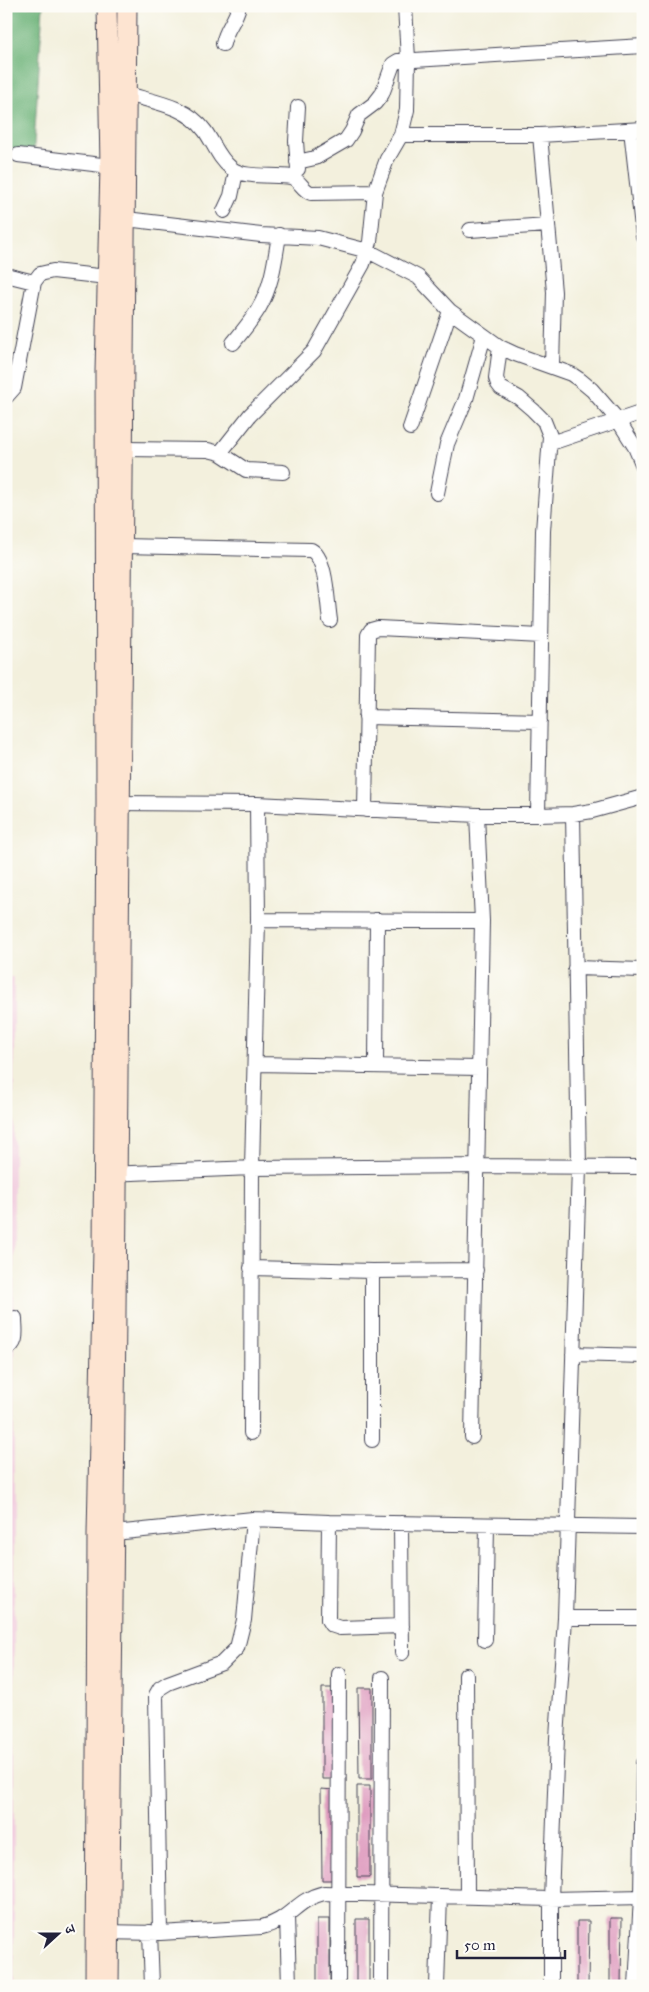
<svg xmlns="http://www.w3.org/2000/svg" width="649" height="1992" font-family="'IM FELL Great Primer','Noto Serif Devanagari',serif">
	<rect width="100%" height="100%" fill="#fdfcf7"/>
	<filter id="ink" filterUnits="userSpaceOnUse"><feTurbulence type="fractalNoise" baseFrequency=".02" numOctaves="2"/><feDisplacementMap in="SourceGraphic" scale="10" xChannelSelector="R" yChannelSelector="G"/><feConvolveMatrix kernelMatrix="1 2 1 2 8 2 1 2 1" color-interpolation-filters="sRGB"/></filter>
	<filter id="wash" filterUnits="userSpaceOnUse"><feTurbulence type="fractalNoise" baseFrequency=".0096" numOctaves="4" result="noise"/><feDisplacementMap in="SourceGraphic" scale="20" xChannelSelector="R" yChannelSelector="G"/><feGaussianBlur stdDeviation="1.12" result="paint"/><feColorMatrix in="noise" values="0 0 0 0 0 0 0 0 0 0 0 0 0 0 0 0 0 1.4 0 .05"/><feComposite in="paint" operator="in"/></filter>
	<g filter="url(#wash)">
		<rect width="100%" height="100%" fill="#f3f0dd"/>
		<path fill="#f2cfe0" d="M 6,977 L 14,977 L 14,1986 L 6,1986 Z"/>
		<path fill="#6cb278" stroke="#476a5a" d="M 6,6 L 43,6 L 33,160 L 6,144 Z"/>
		<g id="blocks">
			<path fill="#de99be" d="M 322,1688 L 335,1688 L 335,1779 L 322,1779 Z
				M 358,1688 L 372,1688 L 372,1779 L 359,1779 Z
				M 357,1786 L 370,1786 L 370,1877 L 357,1877 Z
				M 321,1789 L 334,1790 L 335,1880 L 322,1880 Z
				M 610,1918 L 622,1918 L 621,1986 L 610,1986 Z
				M 317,1919 L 330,1919 L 330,1986 L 317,1986 Z
				M 356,1919 L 369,1919 L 369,1986 L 356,1986 Z
				M 577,1921 L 589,1921 L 588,1986 L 577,1986 Z"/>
		</g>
	</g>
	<g filter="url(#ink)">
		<use href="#blocks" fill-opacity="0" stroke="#414153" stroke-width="1"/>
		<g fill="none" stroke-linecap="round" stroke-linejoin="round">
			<g stroke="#414153" stroke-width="16">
				<path id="street" d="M 223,44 C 226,28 235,22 239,6
					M 127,94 C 154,102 187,106 205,131 C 213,142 219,159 231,168 C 244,179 274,174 291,177 C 300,180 302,190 311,193 L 375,192
					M 631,130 L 643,236
					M 401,135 L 540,135 L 643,129
					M 540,135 L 554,292 L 552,366
					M 18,155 L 110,166
					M 297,162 L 315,158 L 346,140 L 352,131 L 359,115 L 375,103 L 382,94 L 393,64 L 398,61 L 643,46
					M 298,169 L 296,141 L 298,107
					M 224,211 L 231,196 L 236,172
					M 126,219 L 261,235 L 318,238 L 368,251 L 418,277 L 450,311 L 500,347 L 515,354 L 571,374 L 580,380 L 592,390 L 618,420 L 635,447 L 643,466
					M 470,230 L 548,225
					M 6,275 L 34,282
					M 233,343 C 242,332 252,320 259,308 C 272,286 275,260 279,235
					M 500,347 L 496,378 L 498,384 L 501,388 L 519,398 L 533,410 L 544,421 L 550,436 L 543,531 L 538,815
					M 6,397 L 14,388 L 34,282 L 40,274 L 53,271 L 116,278
					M 410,428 L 450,311
					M 551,443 L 643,412
					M 124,449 L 208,450 L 220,453 L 246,470 L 283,472
					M 220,453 L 250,415 L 314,351 L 363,264 L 370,242 L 375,192 L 387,159 L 401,135 L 407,110 L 408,59 L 405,6
					M 437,493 L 447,444 L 466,399 L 484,336
					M 123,546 L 311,550 C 327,558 327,602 330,620
					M 366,717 L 540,721
					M 112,803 L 257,804 L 477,815 L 538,815 L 573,814 L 592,811 L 643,797
					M 365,810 L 368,635 L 371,630 L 378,628 L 541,636
					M 258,920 L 482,921
					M 575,968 L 643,970
					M 255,1064 L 479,1068
					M 376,1066 L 377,920
					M 108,1174 L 252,1168 L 478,1166 L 643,1167
					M 251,1268 L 372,1271 L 476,1270
					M 372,1271 L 372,1440
					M 6,1349 C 19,1344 15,1330 15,1318
					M 573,1354 L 643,1356
					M 251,1433 L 252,1168 L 258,920 L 257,804
					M 472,1437 L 482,921 L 477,815
					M 329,1522 L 328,1620 L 331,1625 L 340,1628 L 402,1626
					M 401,1523 L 402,1653
					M 104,1534 L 253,1519 L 329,1522 L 643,1527
					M 565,1618 L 643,1618
					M 485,1640 L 487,1525
					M 466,1675 L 467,1897
					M 287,1916 L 289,1986
					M 101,1932 L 160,1933 L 262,1927 C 291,1920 295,1900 324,1893 L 551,1899 L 643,1897
					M 150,1932 L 152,1986
					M 160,1933 L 156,1695 L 160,1688 L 168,1683 L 222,1663 L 237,1648 L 244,1620 L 253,1519
					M 338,1986 L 339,1674
					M 381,1986 L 382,1678
					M 437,1986 L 440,1896
					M 551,1986 L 551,1899 L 557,1738 L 565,1618 L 579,1167 L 573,814
					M 636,1986 L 641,1897 L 643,1763"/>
			</g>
			<g stroke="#414153" stroke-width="21">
				<path id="secondary" d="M 95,1986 L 97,1534 L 103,1249 L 106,803 L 105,372 L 110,166 L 107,6
					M 109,1986 C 115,1326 125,666 127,6"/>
			</g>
			<use href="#street" stroke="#fff" stroke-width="14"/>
			<use href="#secondary" stroke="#fde4d1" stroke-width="19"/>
		</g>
	</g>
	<rect width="649" height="1992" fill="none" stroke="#fdfcf7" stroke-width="25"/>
	<g transform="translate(58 1934) rotate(69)" stroke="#fdfcf7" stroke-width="4" paint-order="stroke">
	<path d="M0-4L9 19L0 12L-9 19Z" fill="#22223b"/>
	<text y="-8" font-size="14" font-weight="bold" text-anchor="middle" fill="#22223b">उ</text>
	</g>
	<path d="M457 1950v8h108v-8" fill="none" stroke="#22223b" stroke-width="2.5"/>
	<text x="464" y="1950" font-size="15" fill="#22223b" stroke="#fdfcf7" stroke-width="4" paint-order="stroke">50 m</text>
</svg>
